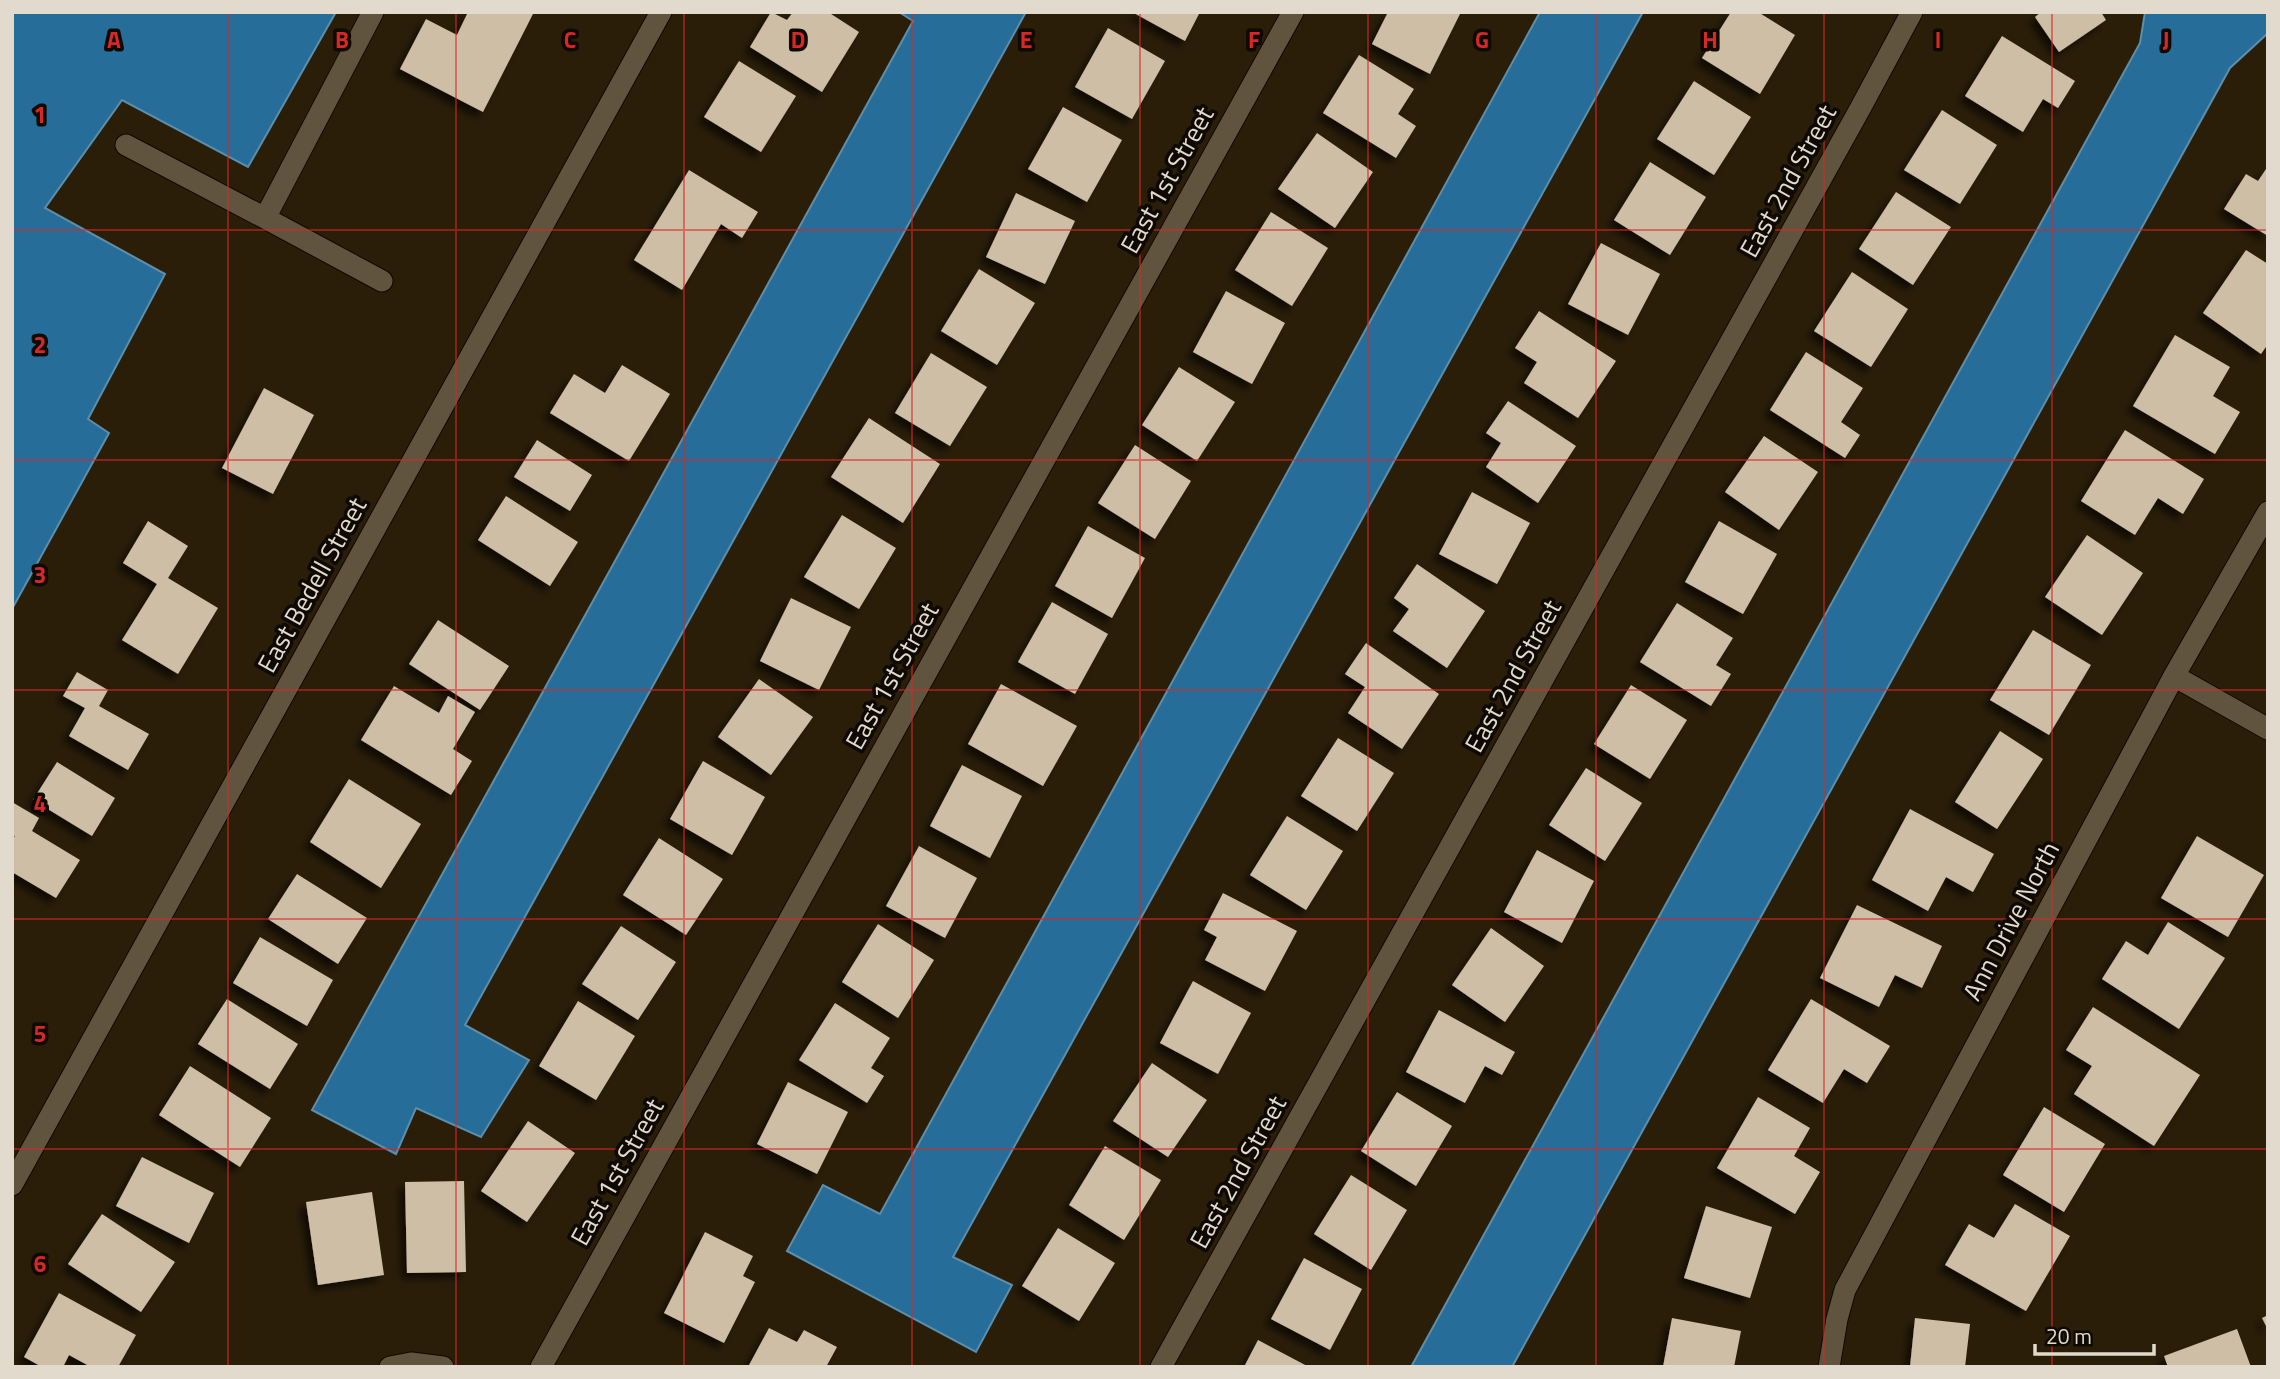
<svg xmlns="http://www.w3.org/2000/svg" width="2280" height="1379" font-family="'Titillium Web',sans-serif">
	<defs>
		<filter id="shadow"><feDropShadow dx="-6" dy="6" stdDeviation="3.5" flood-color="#0009"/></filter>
	</defs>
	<rect width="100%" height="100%" fill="#2a1e09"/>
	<path fill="#266e99" stroke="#5e8ea9" stroke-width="2" d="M 12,12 L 336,12 L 248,167 L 122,100 L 45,208 L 165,274 L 88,419 L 109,433 L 12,609 Z
		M 899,12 L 1026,12 L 465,1025 L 529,1060 L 481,1137 L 416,1108 L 396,1154 L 312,1110 L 913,21 Z
		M 1540,12 L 1643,12 L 953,1257 L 1012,1285 L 976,1352 L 787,1251 L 823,1185 L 880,1214 Z
		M 2145,12 L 2268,12 L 2268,33 L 2230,68 L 1512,1367 L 1411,1367 L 2140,43 Z"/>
	<path fill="#cdbea5" filter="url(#shadow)" d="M 468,12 L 534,12 L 483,112 L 400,69 L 426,19 L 457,35 Z
		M 771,12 L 787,20 L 793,12 L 828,12 L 859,32 L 822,92 L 750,47 Z
		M 1132,12 L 1200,12 L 1185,41 Z
		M 1388,12 L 1461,12 L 1430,74 L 1372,44 Z
		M 1731,12 L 1758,12 L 1795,35 L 1760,94 L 1702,58 Z
		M 2041,12 L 2101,12 L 2106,20 L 2059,52 L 2035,17 Z
		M 1108,28 L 1165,61 L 1132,119 L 1075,87 Z
		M 2002,36 L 2075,81 L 2058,108 L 2043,99 L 2023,132 L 1965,96 Z
		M 1359,55 L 1414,89 L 1398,114 L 1416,126 L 1396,158 L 1323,113 Z
		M 739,61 L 796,96 L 761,152 L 704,117 Z
		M 1694,81 L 1751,117 L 1714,175 L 1657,139 Z
		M 1063,107 L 1122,140 L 1087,202 L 1028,169 Z
		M 1942,110 L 1997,145 L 1960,204 L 1904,170 Z
		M 1317,133 L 1373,172 L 1335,228 L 1278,189 Z
		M 1650,162 L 1706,197 L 1670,255 L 1614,220 Z
		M 2268,166 L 2268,236 L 2224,209 L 2246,174 L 2258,181 Z
		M 689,170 L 758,212 L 742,238 L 721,224 L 682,290 L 634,260 Z
		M 1896,192 L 1951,227 L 1913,285 L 1859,249 Z
		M 1016,193 L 1075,221 L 1045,284 L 986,257 Z
		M 1271,212 L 1328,248 L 1292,306 L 1235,270 Z
		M 1601,243 L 1660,274 L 1628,335 L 1568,304 Z
		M 2246,250 L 2268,264 L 2268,344 L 2261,354 L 2203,313 Z
		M 979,269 L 1035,303 L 997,365 L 941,331 Z
		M 1852,272 L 1908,309 L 1871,367 L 1814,331 Z
		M 1226,291 L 1285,323 L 1252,384 L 1193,352 Z
		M 1539,311 L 1616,361 L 1578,418 L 1524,383 L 1537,362 L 1515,348 Z
		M 2175,335 L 2230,367 L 2213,396 L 2240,412 L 2215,454 L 2133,406 Z
		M 1806,352 L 1863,388 L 1841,422 L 1860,435 L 1845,458 L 1770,410 Z
		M 931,353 L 987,387 L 950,446 L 895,413 Z
		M 622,365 L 670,394 L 629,461 L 550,413 L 574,374 L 605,393 Z
		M 1179,367 L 1235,402 L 1197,461 L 1142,425 Z
		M 264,388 L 314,415 L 273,494 L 222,468 Z
		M 1508,401 L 1576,446 L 1538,503 L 1486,467 L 1501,443 L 1486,433 Z
		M 869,418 L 940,464 L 903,523 L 831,477 Z
		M 2125,430 L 2204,479 L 2183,514 L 2158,498 L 2135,535 L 2081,501 Z
		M 1764,436 L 1818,472 L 1779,530 L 1725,492 Z
		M 537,440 L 592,475 L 570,511 L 514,477 Z
		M 1135,445 L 1191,481 L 1155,539 L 1098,503 Z
		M 1472,492 L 1530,523 L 1497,584 L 1439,554 Z
		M 506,496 L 578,542 L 550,586 L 478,540 Z
		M 842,515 L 896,548 L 859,609 L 804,577 Z
		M 148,521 L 188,546 L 168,578 L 218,608 L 178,674 L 122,640 L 157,584 L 123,563 Z
		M 1719,521 L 1777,554 L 1743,614 L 1685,582 Z
		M 1088,526 L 1145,558 L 1112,618 L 1055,586 Z
		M 2087,535 L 2143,573 L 2102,635 L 2045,597 Z
		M 1417,564 L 1485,611 L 1447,668 L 1393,631 L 1409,609 L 1394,598 Z
		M 791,598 L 851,627 L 819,690 L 760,661 Z
		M 1052,602 L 1108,634 L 1075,694 L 1018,662 Z
		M 1677,603 L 1733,638 L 1716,665 L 1731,674 L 1711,706 L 1640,662 Z
		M 438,620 L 509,666 L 480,710 L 409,664 Z
		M 2033,630 L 2091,665 L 2049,735 L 1990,700 Z
		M 1366,643 L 1439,694 L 1402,749 L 1348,713 L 1365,687 L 1345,674 Z
		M 77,672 L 108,690 L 99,706 L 149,734 L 128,770 L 69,736 L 85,708 L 63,696 Z
		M 759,679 L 813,717 L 771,775 L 718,737 Z
		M 1001,684 L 1077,726 L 1043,786 L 968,744 Z
		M 1631,685 L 1687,720 L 1650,779 L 1594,744 Z
		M 394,686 L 439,713 L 448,696 L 475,712 L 453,749 L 472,761 L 451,795 L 361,740 Z
		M 2000,731 L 2043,759 L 1997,829 L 1955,802 Z
		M 1338,738 L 1394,773 L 1357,831 L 1301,796 Z
		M 703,761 L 765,797 L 732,855 L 670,819 Z
		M 57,762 L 115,798 L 92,836 L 33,800 Z
		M 962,765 L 1022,796 L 990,858 L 930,826 Z
		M 1586,768 L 1642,803 L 1605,861 L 1549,825 Z
		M 349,779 L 421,824 L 381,888 L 310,842 Z
		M 12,802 L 39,818 L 32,831 L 80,860 L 56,898 L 12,872 L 12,840 L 15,836 L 12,835 Z
		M 1910,809 L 1994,854 L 1973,892 L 1946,877 L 1928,911 L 1872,880 Z
		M 1287,816 L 1343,851 L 1306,910 L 1250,875 Z
		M 2197,836 L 2264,875 L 2228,937 L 2161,898 Z
		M 659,838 L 723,879 L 686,935 L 623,895 Z
		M 919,846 L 977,878 L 945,938 L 886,906 Z
		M 1537,850 L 1594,881 L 1562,943 L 1504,912 Z
		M 297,874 L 367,918 L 338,964 L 268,919 Z
		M 1223,893 L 1297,931 L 1265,991 L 1205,960 L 1217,937 L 1204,930 Z
		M 1857,905 L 1942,946 L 1922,988 L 1895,975 L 1879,1007 L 1820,978 Z
		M 2168,922 L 2225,958 L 2179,1029 L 2102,979 L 2126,941 L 2148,955 Z
		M 878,924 L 934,960 L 898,1018 L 842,982 Z
		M 621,926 L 676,962 L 638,1020 L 582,984 Z
		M 1491,928 L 1544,966 L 1505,1022 L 1452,985 Z
		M 260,937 L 333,980 L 307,1026 L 233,983 Z
		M 1193,981 L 1251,1013 L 1218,1074 L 1160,1043 Z
		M 227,999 L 298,1044 L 270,1089 L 198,1044 Z
		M 1811,999 L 1890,1046 L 1867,1083 L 1844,1069 L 1823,1103 L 1768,1070 Z
		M 578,1001 L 635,1036 L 596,1100 L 539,1066 Z
		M 835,1003 L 890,1038 L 871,1068 L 884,1076 L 867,1103 L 799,1060 Z
		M 2093,1007 L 2200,1075 L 2154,1146 L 2074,1094 L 2092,1066 L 2066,1050 Z
		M 1439,1010 L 1515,1052 L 1502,1075 L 1485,1066 L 1465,1103 L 1406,1072 Z
		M 1152,1063 L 1207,1100 L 1168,1157 L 1113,1121 Z
		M 190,1066 L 271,1118 L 240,1167 L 159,1115 Z
		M 788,1082 L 848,1112 L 817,1174 L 757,1144 Z
		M 1397,1092 L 1452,1126 L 1416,1186 L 1361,1151 Z
		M 1758,1097 L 1810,1128 L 1794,1156 L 1820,1172 L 1795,1214 L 1717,1168 Z
		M 2044,1107 L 2105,1144 L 2064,1212 L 2003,1175 Z
		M 528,1121 L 575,1153 L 527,1222 L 481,1191 Z
		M 1105,1146 L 1161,1180 L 1124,1240 L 1069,1205 Z
		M 142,1157 L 214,1193 L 189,1243 L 116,1206 Z
		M 1351,1175 L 1407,1210 L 1371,1270 L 1314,1234 Z
		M 464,1181 L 466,1272 L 407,1273 L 405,1182 Z
		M 372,1192 L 384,1275 L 318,1285 L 306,1202 Z
		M 2015,1204 L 2070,1236 L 2026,1311 L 1945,1265 L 1969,1224 L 1994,1238 Z
		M 1706,1206 L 1772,1227 L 1750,1298 L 1684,1278 Z
		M 102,1214 L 175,1262 L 141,1312 L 68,1264 Z
		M 1058,1228 L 1115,1263 L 1079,1321 L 1022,1286 Z
		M 705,1232 L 753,1256 L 743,1276 L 755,1282 L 724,1343 L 664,1313 Z
		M 1304,1258 L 1362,1289 L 1330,1350 L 1271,1319 Z
		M 59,1293 L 136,1335 L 118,1367 L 91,1367 L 69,1355 L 63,1367 L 42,1367 L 24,1357 Z
		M 2268,1315 L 2268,1330 L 2262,1318 Z
		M 1672,1318 L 1741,1331 L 1734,1367 L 1663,1367 Z
		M 1915,1318 L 1970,1324 L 1965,1367 L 1910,1367 Z
		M 769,1328 L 797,1342 L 804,1330 L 837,1347 L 826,1367 L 748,1367 Z
		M 2237,1329 L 2251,1367 L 2168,1367 L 2164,1356 Z
		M 1258,1340 L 1309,1367 L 1244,1367 Z"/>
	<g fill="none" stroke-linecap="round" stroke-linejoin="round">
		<g stroke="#120800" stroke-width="23">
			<path id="minor" d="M 126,145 L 265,218 L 373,12
				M 265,218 L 382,281
				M 2174,676 L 2268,729
				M 12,1185 L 661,12
				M 390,1367 L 411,1363 L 443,1367
				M 541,1367 L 1293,12
				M 1161,1367 L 1861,107 L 1912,12
				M 1829,1367 L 1837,1319 L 1845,1290 L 2174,676 L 2268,512"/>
		</g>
		<use href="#minor" stroke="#61543e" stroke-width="21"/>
	</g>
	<path fill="none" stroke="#d62828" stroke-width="2" stroke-opacity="0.55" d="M 228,12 L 228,1367M 456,12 L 456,1367M 684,12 L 684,1367M 912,12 L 912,1367M 1140,12 L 1140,1367M 1368,12 L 1368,1367M 1596,12 L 1596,1367M 1824,12 L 1824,1367M 2052,12 L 2052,1367M 12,230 L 2268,230M 12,460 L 2268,460M 12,690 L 2268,690M 12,919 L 2268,919M 12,1149 L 2268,1149"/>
	<g text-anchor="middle" stroke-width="7" stroke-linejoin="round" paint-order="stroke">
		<g font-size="26" fill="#e1dacd" stroke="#0e0903">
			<text transform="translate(1167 180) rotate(-61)" y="9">East 1st Street</text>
			<text transform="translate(1788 181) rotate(-61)" y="9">East 2nd Street</text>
			<text transform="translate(312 585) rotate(-61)" y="9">East Bedell Street</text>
			<text transform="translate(892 676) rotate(-61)" y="9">East 1st Street</text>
			<text transform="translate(1513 676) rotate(-61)" y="9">East 2nd Street</text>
			<text transform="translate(2011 921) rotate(-62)" y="9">Ann Drive North</text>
			<text transform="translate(617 1172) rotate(-61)" y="9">East 1st Street</text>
			<text transform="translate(1238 1172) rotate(-61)" y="9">East 2nd Street</text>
		</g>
	</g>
	<g font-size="23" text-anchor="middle" font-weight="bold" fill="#d62828" stroke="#0e0903" stroke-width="7" stroke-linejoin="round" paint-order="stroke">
		<text x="114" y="48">A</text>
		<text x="342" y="48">B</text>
		<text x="570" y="48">C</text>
		<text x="798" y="48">D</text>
		<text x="1026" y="48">E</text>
		<text x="1254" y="48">F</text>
		<text x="1482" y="48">G</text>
		<text x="1710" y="48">H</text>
		<text x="1938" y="48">I</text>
		<text x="2166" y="48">J</text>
		<text x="40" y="123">1</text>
		<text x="40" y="353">2</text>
		<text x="40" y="583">3</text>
		<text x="40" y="812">4</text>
		<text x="40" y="1042">5</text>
		<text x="40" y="1272">6</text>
	</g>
	<rect width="2280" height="1379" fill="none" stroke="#e1dacd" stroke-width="28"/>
	<path d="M2035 1344v10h119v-10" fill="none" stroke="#e1dacd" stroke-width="3.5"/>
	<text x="2046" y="1344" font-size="21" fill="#e1dacd" stroke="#0e0903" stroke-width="5" paint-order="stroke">20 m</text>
</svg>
